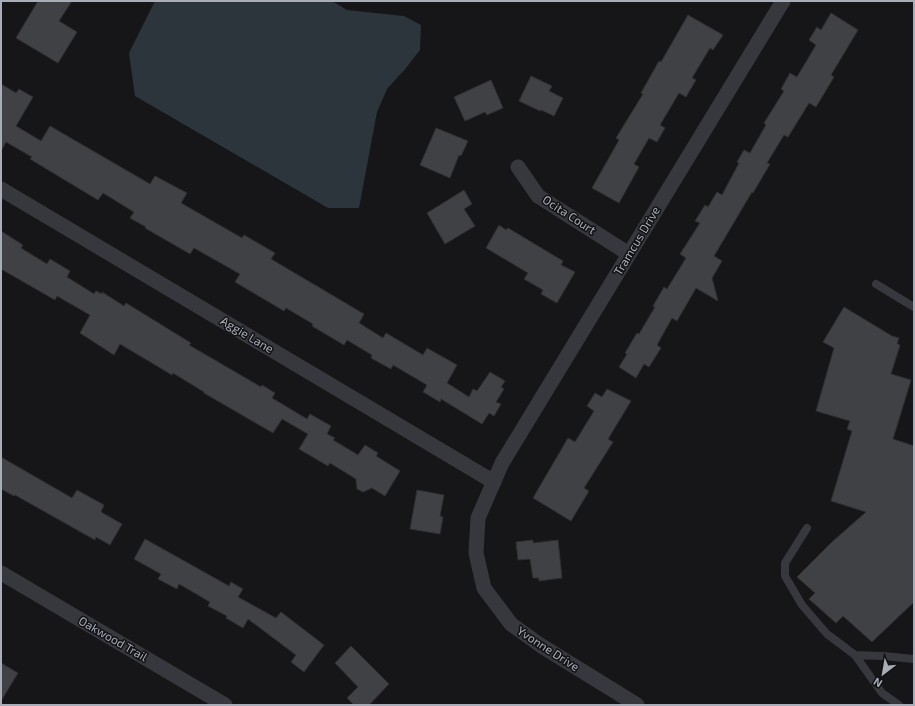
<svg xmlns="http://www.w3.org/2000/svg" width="915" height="706" font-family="'Exo 2',sans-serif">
	<rect width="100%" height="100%" fill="#161618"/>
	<path fill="#2c353c" d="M 155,1 L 332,1 L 347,10 L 404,16 L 421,25 L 420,50 L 406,68 L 387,89 L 377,112 L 359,208 L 328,208 L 135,96 L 129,53 Z"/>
	<path fill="#404145" stroke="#303034" d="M 38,1 L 72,1 L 59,21 L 77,32 L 58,63 L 16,38 Z
		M 831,13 L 858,30 L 831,75 L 834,77 L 816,107 L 809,103 L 788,137 L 784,135 L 767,163 L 770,164 L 753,193 L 752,192 L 714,256 L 722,261 L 712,278 L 718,301 L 696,288 L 677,321 L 672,318 L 657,345 L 661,348 L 649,367 L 644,364 L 636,378 L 619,367 L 627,354 L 625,353 L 637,333 L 639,334 L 655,307 L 653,306 L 664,287 L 667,289 L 686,258 L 680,254 L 700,223 L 695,221 L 705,205 L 708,207 L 717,192 L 722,195 L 739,163 L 737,162 L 744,150 L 750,153 L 766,125 L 764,123 L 784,91 L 781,89 L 790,73 L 797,77 L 816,45 L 809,40 L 817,27 L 821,30 Z
		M 688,15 L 723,35 L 713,50 L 710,48 L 692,78 L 696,80 L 686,97 L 679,93 L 660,125 L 665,128 L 657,142 L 649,138 L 634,164 L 639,167 L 619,203 L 592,188 L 619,140 L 616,138 L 643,94 L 641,93 L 659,61 L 661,62 Z
		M 531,76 L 552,86 L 549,91 L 563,98 L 554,116 L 541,110 L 540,111 L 519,101 Z
		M 491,80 L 503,108 L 487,115 L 485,112 L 465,121 L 454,97 Z
		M 1,84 L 16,93 L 19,89 L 33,97 L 16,126 L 41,141 L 50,126 L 150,184 L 155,176 L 187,193 L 181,203 L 242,238 L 244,235 L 275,253 L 271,259 L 364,314 L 359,323 L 383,338 L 386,333 L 423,355 L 427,348 L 457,365 L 447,383 L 469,397 L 473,389 L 477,391 L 490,372 L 505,381 L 501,387 L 504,389 L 496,402 L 501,404 L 494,416 L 489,413 L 482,424 L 441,399 L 440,402 L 423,392 L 427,385 L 393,365 L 391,369 L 371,358 L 372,355 L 347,340 L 344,345 L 312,326 L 313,324 L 286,308 L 284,311 L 235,282 L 240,274 L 194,248 L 190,254 L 145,228 L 146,227 L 130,218 L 134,212 L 103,193 L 98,200 L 30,159 L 32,157 L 6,142 L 1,151 Z
		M 436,128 L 468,141 L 461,156 L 459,155 L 450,178 L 420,165 Z
		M 464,190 L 472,204 L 464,209 L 475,226 L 445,244 L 427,213 Z
		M 499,225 L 506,230 L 508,228 L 563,261 L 561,265 L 575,272 L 557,303 L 541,294 L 543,290 L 524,279 L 528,273 L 486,248 Z
		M 1,231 L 23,245 L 21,248 L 47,264 L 50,259 L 70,271 L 67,277 L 94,294 L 96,291 L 102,294 L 102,292 L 124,306 L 126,303 L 191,343 L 189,345 L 261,387 L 262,385 L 275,393 L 272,398 L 307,419 L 310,414 L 331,426 L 327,434 L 335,438 L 333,440 L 358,455 L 365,445 L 378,453 L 376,456 L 400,471 L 385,496 L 372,488 L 363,492 L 357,489 L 356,479 L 330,463 L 328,466 L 299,449 L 308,434 L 282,419 L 273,433 L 204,393 L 204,392 L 173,373 L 172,375 L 120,344 L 114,355 L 80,333 L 90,315 L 57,296 L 55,300 L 1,269 Z
		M 844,307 L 892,336 L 899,338 L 897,344 L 900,345 L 891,374 L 911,380 L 893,439 L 914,446 L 914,602 L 872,642 L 843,616 L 836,623 L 809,599 L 815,593 L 797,577 L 832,542 L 866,512 L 831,501 L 852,431 L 847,429 L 850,421 L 816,411 L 834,348 L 823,342 Z
		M 607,389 L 631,401 L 608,439 L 613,442 L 584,488 L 589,491 L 571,521 L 533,498 L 568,438 L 575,442 L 594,411 L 587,406 L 595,393 L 602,397 Z
		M 1,457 L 72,498 L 77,490 L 104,505 L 101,512 L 122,524 L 110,545 L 96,537 L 95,540 L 15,495 L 14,496 L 1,489 Z
		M 417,490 L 444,495 L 440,516 L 443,517 L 440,534 L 410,529 Z
		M 145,539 L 229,586 L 231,582 L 243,589 L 238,597 L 276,618 L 281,612 L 324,645 L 304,672 L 291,662 L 296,655 L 248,619 L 243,628 L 226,618 L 227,616 L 208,606 L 210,602 L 179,584 L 177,589 L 158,579 L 161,574 L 134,559 Z
		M 533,540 L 533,543 L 558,540 L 562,578 L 539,581 L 539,578 L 533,578 L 530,559 L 518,560 L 516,542 Z
		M 351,646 L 389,684 L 369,705 L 354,705 L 347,698 L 358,687 L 335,663 Z
		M 1,663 L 18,673 L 1,701 Z"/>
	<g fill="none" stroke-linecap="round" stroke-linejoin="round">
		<path stroke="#37383d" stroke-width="8" d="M 876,284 L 914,307
			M 807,528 L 785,563 L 785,576 L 802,605 L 827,634 L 855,655 L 883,656 L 914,659
			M 855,655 L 882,693 L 899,705"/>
		<path stroke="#37383d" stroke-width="15" d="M 518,167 L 538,196 L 629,254
			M 1,189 L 494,482
			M 1,573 L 225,705
			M 637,705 L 540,645 L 511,624 L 484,588 L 476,553 L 478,518 L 502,463 L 783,1"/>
	</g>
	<g text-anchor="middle" stroke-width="3" stroke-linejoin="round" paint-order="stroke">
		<g font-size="12" fill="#a8adb8" stroke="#111113">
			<text transform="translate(569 215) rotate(33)" y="4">Ocita Court</text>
			<text transform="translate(637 241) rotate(-59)" y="4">Tramcus Drive</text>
			<text transform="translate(247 335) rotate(31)" y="4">Aggie Lane</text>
			<text transform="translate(113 639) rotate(30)" y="4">Oakwood Trail</text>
			<text transform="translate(548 649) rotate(33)" y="4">Yvonne Drive</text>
		</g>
	</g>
	<rect width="915" height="706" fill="none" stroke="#a8adb8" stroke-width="4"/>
	<g transform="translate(883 674) rotate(211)" stroke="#111113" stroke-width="3" paint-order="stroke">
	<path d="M0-3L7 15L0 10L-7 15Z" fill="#a8adb8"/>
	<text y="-6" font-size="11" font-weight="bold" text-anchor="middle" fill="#a8adb8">N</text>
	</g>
</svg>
